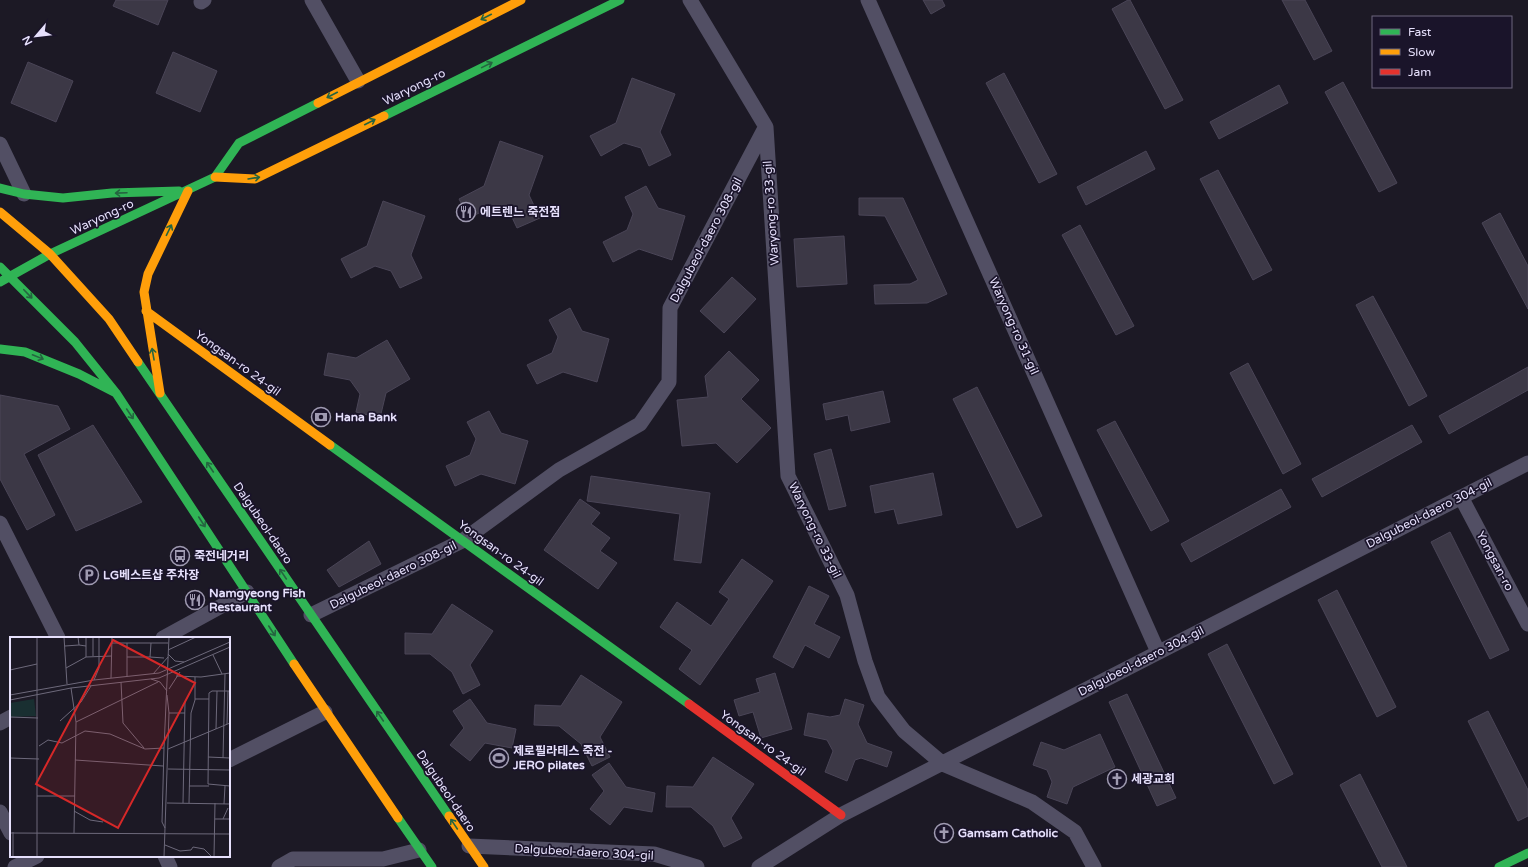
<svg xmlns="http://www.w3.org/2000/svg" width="1528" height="867" font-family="'Varela Round','Noto Sans KR',sans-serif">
	<rect width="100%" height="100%" fill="#1c1925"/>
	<path fill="#3c3846" stroke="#4a4557" d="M 116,0 L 168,0 L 158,25 L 113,6 Z
		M 923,0 L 942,0 L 945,6 L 931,14 Z
		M 1128,0 L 1130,0 L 1183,100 L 1165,109 L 1112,9 Z
		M 1282,0 L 1305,0 L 1332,51 L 1314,60 Z
		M 173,52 L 217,71 L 200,112 L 156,93 Z
		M 28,62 L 73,81 L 56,122 L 11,103 Z
		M 1004,73 L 1057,174 L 1039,183 L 986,83 Z
		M 632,78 L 675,94 L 660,132 L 671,155 L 649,166 L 641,148 L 624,143 L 601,156 L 590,136 L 616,123 Z
		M 1343,82 L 1397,183 L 1379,192 L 1325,92 Z
		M 1279,85 L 1288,103 L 1219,139 L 1210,122 Z
		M 500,141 L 543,156 L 529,195 L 540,218 L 517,228 L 509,211 L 493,206 L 469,218 L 459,199 L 484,186 Z
		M 1146,151 L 1155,169 L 1086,205 L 1077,187 Z
		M 1218,170 L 1272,270 L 1253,280 L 1200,179 Z
		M 646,186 L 658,208 L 685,216 L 672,260 L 639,249 L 613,262 L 603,242 L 627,230 L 633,214 L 625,197 Z
		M 859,198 L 903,198 L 947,294 L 927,303 L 875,304 L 874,285 L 910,284 L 918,280 L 885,216 L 859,215 Z
		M 383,201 L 425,216 L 411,255 L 422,278 L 400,288 L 391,271 L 375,266 L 351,278 L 341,259 L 367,246 Z
		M 1500,213 L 1528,266 L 1528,309 L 1482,223 Z
		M 1080,225 L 1134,326 L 1116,335 L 1062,235 Z
		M 844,236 L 847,284 L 797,287 L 794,239 Z
		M 732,277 L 756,299 L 724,333 L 700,311 Z
		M 1373,296 L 1427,396 L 1409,406 L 1356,305 Z
		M 570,308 L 582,331 L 609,339 L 597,382 L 563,372 L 537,384 L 527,365 L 552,353 L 558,337 L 549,320 Z
		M 387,340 L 410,379 L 386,393 L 380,418 L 356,412 L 360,394 L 350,380 L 324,375 L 328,353 L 356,358 Z
		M 729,351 L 759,380 L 741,399 L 771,428 L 737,463 L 716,443 L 682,446 L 677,400 L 708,397 L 705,376 Z
		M 1248,363 L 1301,464 L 1283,474 L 1230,373 Z
		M 1528,367 L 1528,390 L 1449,434 L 1439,416 Z
		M 977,387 L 1042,516 L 1017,528 L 953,399 Z
		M 883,391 L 890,422 L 851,431 L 848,415 L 826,420 L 823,404 Z
		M 0,395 L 58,406 L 70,429 L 24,454 L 55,515 L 27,530 L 0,479 Z
		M 489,411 L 501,433 L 528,441 L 515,484 L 481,474 L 455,486 L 446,466 L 470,455 L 476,439 L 467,422 Z
		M 1115,421 L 1169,521 L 1151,531 L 1097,430 Z
		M 93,425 L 142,502 L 76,531 L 38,455 Z
		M 1412,425 L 1422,442 L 1322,497 L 1312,479 Z
		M 831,449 L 846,506 L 829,510 L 814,454 Z
		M 933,473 L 942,515 L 898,524 L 894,509 L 875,513 L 870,486 Z
		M 591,476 L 710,493 L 701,563 L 674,560 L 680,514 L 587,501 Z
		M 1281,489 L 1291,507 L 1191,562 L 1181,544 Z
		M 580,499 L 600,513 L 591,524 L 610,538 L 600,551 L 617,563 L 598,589 L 544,550 Z
		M 1450,532 L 1509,650 L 1490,659 L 1431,542 Z
		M 369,541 L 381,564 L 339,587 L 327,570 Z
		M 742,559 L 773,581 L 700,685 L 679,669 L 692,650 L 660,627 L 677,602 L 711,626 L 729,599 L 719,592 Z
		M 809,586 L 829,596 L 814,624 L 840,637 L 829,658 L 805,645 L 793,668 L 773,657 Z
		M 1337,590 L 1396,707 L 1377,717 L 1318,600 Z
		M 452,604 L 493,631 L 470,665 L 480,685 L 463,694 L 452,672 L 430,654 L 405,654 L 405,633 L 432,634 Z
		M 1227,644 L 1293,774 L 1274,784 L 1208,654 Z
		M 775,673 L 792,729 L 761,738 L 753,712 L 739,716 L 734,700 L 760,692 L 756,679 Z
		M 581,675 L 622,702 L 600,737 L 610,757 L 592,766 L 581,744 L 559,726 L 534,725 L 535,705 L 561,706 Z
		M 1127,694 L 1176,798 L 1157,806 L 1109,702 Z
		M 470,699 L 487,723 L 516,729 L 512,748 L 485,743 L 470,761 L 450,745 L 464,728 L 453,711 Z
		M 845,699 L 864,705 L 858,724 L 867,743 L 892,752 L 887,767 L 861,758 L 855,760 L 847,781 L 825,772 L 833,751 L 827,740 L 804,735 L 808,713 L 830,717 L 840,715 Z
		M 1488,711 L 1528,790 L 1528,816 L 1518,821 L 1468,721 Z
		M 1100,734 L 1115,767 L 1073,787 L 1067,804 L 1047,797 L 1052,782 L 1047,770 L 1033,765 L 1041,742 L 1064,750 Z
		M 713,757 L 754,784 L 731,818 L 742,838 L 724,847 L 713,826 L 691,807 L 666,807 L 667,786 L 693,787 Z
		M 609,763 L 626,787 L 655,793 L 652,812 L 624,807 L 610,825 L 590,809 L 604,791 L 592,775 Z
		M 1360,774 L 1407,867 L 1382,867 L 1340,785 Z"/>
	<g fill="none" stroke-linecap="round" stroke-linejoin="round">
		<path stroke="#524f64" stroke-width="15" d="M 312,0 L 358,81
			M 690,0 L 766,127 L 788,476 L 847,595 L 865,661 L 878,697 L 904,731 L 943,764 L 1032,802 L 1075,832 L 1094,867
			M 868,0 L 1158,652
			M 201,2 L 204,0
			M 0,144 L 24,194
			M 1461,497 L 1528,624
			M 0,523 L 58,638
			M 311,615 L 462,541 L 559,470 L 640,424 L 669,382 L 670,308 L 765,128
			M 163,638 L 247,592
			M 0,723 L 11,717
			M 229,760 L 325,712
			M 0,812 L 11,833
			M 469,846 L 654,854 L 697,867
			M 165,856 L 170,867
			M 15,867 L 37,856
			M 279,867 L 293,859 L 383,859 L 419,850
			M 759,867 L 841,815 L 1528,463"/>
		<path stroke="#30b455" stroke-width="9" d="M 384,116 L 620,0
			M 0,188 L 24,194 L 63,198 L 112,193 L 179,191
			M 0,267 L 75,342 L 116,393 L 294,664
			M 0,282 L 50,254 L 215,177 L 239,143 L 318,103
			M 0,349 L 25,352 L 79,374 L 116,393
			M 138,362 L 449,816
			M 330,445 L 689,704
			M 398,818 L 432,867
			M 1499,867 L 1528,853"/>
		<path stroke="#ff9f0a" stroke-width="9" d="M 318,103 L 521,0
			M 215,177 L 255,179 L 384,116
			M 0,212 L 50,254 L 109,319 L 138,362
			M 146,311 L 330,445
			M 160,393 L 144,292 L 148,274 L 188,191
			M 294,664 L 398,818
			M 449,816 L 484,867"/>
		<path stroke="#e5322d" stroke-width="9" d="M 689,704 L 841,815"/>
	</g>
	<defs><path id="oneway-shaft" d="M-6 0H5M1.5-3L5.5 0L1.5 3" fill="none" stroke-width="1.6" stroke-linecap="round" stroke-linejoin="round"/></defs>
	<g stroke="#256440">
		<use href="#oneway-shaft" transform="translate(486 17) rotate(153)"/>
		<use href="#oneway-shaft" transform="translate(487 65) rotate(-26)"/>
		<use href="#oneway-shaft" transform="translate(332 95) rotate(153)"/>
		<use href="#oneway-shaft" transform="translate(370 122) rotate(-27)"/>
		<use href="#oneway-shaft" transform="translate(254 178) rotate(-9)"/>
		<use href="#oneway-shaft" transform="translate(121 193) rotate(178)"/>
		<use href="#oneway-shaft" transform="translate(169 230) rotate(-64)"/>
		<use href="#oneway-shaft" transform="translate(28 294) rotate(46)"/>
		<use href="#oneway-shaft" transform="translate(153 354) rotate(-100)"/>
		<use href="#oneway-shaft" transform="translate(38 357) rotate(22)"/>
		<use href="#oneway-shaft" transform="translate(130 414) rotate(56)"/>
		<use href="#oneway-shaft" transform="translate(210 467) rotate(-124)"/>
		<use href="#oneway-shaft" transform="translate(202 522) rotate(57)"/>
		<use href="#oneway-shaft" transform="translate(283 574) rotate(-124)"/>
		<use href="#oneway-shaft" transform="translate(272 631) rotate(57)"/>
		<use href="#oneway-shaft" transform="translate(380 716) rotate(-124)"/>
		<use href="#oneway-shaft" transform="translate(454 824) rotate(-124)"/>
	</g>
	<defs>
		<g id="restaurant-ring" transform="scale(1)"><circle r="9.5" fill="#1a142a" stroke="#9f9ab1" stroke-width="1.5"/><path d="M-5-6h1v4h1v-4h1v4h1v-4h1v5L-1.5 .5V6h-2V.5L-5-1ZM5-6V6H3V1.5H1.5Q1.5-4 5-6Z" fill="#9f9ab1"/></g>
		<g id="bank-ring" transform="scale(1)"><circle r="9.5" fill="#1a142a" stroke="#9f9ab1" stroke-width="1.5"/><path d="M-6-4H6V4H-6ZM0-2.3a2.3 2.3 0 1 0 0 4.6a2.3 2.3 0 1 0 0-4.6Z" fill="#9f9ab1"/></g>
		<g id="bus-ring" transform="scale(1)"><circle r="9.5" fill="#1a142a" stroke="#9f9ab1" stroke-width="1.5"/><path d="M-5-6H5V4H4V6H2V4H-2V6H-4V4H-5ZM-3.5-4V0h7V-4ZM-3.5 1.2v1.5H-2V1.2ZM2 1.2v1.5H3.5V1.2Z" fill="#9f9ab1"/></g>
		<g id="parking-ring" transform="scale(1)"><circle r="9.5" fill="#1a142a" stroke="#9f9ab1" stroke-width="1.5"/><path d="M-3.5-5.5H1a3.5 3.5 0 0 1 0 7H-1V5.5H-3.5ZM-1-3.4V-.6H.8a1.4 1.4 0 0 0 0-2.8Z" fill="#9f9ab1"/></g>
		<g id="stadium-ring" transform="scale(1)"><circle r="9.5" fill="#1a142a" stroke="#9f9ab1" stroke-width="1.5"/><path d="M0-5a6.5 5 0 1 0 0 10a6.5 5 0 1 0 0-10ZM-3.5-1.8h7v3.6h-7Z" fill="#9f9ab1"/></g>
		<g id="church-ring" transform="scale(1)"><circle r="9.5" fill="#1a142a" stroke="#9f9ab1" stroke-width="1.5"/><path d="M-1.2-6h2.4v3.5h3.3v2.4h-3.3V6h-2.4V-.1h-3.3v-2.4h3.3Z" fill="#9f9ab1"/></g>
	</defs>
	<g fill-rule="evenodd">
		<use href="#restaurant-ring" x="466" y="212"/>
		<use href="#bank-ring" x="321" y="417"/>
		<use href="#bus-ring" x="180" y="556"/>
		<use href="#parking-ring" x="89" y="575"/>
		<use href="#restaurant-ring" x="195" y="600"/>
		<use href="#stadium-ring" x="499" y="758"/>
		<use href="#church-ring" x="1117" y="779"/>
		<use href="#church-ring" x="944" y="833"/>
	</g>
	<g text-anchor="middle" stroke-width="3.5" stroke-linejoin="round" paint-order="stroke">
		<g font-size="12" fill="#e6e0fc" stroke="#1a142a">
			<text transform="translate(414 87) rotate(-26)" y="4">Waryong-ro</text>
			<text transform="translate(771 213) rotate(-94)" y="4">Waryong-ro 33-gil</text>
			<text transform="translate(102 217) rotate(-25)" y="4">Waryong-ro</text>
			<text transform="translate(706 240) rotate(-62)" y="4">Dalgubeol-daero 308-gil</text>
			<text transform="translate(1014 326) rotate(66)" y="4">Waryong-ro 31-gil</text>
			<text transform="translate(238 363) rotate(36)" y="4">Yongsan-ro 24-gil</text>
			<text transform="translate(1429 513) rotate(-27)" y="4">Dalgubeol-daero 304-gil</text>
			<text transform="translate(263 523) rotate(56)" y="4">Dalgubeol-daero</text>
			<text transform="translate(815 530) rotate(64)" y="4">Waryong-ro 33-gil</text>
			<text transform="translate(501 553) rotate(36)" y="4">Yongsan-ro 24-gil</text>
			<text transform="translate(1495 561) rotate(62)" y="4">Yongsan-ro</text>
			<text transform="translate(393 575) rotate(-26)" y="4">Dalgubeol-daero 308-gil</text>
			<text transform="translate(1141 661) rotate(-27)" y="4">Dalgubeol-daero 304-gil</text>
			<text transform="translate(763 743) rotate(36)" y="4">Yongsan-ro 24-gil</text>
			<text transform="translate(446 791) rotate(56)" y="4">Dalgubeol-daero</text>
			<text transform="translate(584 852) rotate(3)" y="4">Dalgubeol-daero 304-gil</text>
		</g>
		<g font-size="12" font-weight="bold" fill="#e6e0fc" stroke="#1a142a" text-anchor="start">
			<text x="480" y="216">에트렌느 죽전점</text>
			<text x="335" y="421">Hana Bank</text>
			<text x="194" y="560">죽전네거리</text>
			<text x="103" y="579">LG베스트샵 주차장</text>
			<text x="209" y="597">Namgyeong Fish<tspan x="209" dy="14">Restaurant</tspan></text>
			<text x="513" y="755">제로필라테스 죽전 -<tspan x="513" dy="14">JERO pilates</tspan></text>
			<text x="1131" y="783">세광교회</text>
			<text x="958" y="837">Gamsam Catholic</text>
		</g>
	</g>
	<g transform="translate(10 637)">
		<rect width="220" height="220" fill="#1c1925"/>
		<path d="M 24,62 L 26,79 L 0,80 L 0,66 Z" fill="#192f31"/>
		<path fill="none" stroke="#6d697b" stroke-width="1" d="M 54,0 L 57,47M 68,0 L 69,8 L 76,9M 102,6 L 158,6M 55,9 L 69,8M 158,13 L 186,0M 158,17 L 165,24 L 174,25M 203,18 L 212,37M 83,19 L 83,0M 76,20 L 76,0M 117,20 L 140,20 L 141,6M 140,20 L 154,21M 56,31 L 76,20 L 102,19M 0,33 L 27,27M 143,37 L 158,20M 166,39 L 191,40 L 220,36M 117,40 L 117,6M 101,41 L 102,0M 141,42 L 150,45 L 157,54M 84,43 L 89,31 L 89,0M 111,45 L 113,86 L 134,111M 61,51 L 66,85 L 64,196M 159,52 L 170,35M 220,54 L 202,54 L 199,56 L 198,147 L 220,149M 0,58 L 84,43 L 149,36 L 220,5M 185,62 L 199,62M 0,63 L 61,51 L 149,41 L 220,10M 159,76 L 175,76M 0,80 L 28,81M 50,84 L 71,65 L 81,49M 66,85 L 148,45M 217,87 L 218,54M 206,92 L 207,54M 29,109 L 38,103 L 52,106 L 75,94 L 100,97 L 135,112 L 154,111M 158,112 L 220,86M 198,120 L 220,121M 0,121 L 29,122M 213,121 L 215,37M 65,123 L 153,129M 158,132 L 220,133M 179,149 L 199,149M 27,159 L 65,159M 157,166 L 220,167M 173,166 L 175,65M 179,166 L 181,76 L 185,63 L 185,40M 214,167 L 215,149M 64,174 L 80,183 L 93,185M 205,182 L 220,182M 213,182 L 218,171M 155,191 L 152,185 L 154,111 L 159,0M 3,195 L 3,220M 0,196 L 220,197M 155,208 L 170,214 L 181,213 L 183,210 L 194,212 L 202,220M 27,220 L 27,0M 154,220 L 159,76 L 157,58M 204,220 L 205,166"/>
		<path fill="#d62828" fill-opacity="0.15" stroke="#d62828" stroke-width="2" d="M 103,3 L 185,46 L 108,191 L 26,147 Z"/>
		<rect width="220" height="220" fill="none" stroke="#e6e0fc" stroke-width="2"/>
	</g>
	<rect x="1372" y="16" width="140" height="72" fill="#1a142a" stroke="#6c667e"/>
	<rect x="1380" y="29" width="20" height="6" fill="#30b455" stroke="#6c667e"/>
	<text x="1408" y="36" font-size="12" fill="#e6e0fc">Fast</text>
	<rect x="1380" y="49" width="20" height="6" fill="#ff9f0a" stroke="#6c667e"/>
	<text x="1408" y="56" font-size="12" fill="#e6e0fc">Slow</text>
	<rect x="1380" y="69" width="20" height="6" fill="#e5322d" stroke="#6c667e"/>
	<text x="1408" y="76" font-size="12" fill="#e6e0fc">Jam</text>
	<g transform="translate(36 36) rotate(242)" stroke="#1a142a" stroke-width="3" paint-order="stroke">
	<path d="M0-3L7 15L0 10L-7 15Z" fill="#e6e0fc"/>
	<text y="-6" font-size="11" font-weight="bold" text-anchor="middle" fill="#e6e0fc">N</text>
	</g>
</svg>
